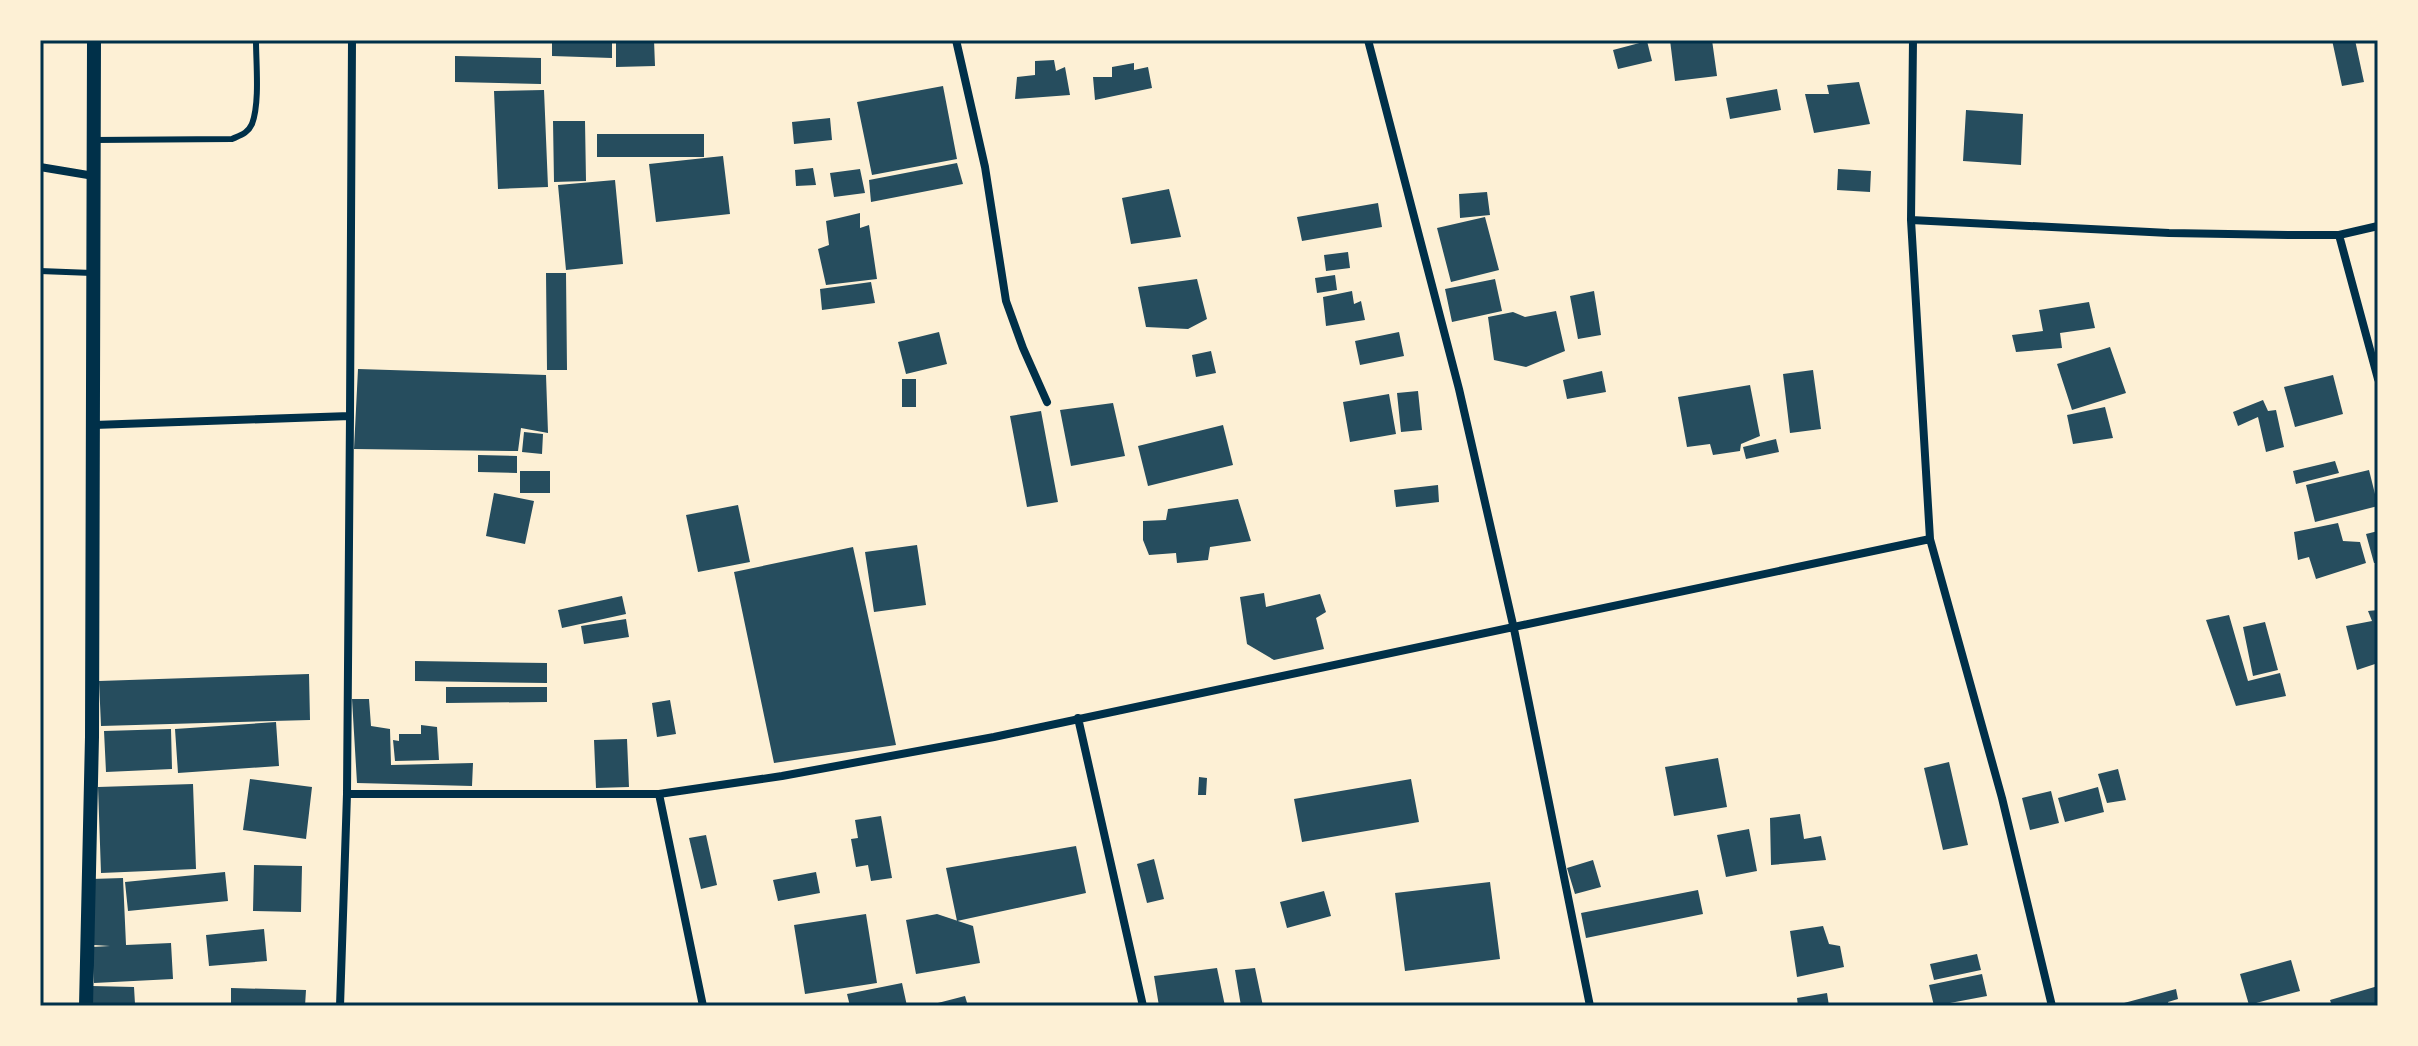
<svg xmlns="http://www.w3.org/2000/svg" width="2418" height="1046" font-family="'Asap Condensed',sans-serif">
	<rect width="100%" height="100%" fill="#fdf0d5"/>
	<path fill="#264d5e" d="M 552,40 L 612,40 L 612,58 L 552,56 Z
		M 616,40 L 654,40 L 655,66 L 616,67 Z
		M 1670,40 L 1712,40 L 1717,76 L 1675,81 Z
		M 2332,40 L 2355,40 L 2364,82 L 2342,86 Z
		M 1647,41 L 1652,61 L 1618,69 L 1613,50 Z
		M 455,56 L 541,58 L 541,84 L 455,82 Z
		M 1054,60 L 1056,71 L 1065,67 L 1070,95 L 1015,99 L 1017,77 L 1035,75 L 1035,61 Z
		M 1134,63 L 1134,70 L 1148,67 L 1152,88 L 1095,100 L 1093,77 L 1112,77 L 1112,67 Z
		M 1859,82 L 1870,124 L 1814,133 L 1805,94 L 1829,94 L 1827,85 Z
		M 943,86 L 957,159 L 872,175 L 857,102 Z
		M 1777,89 L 1781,110 L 1730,119 L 1726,98 Z
		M 544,90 L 548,187 L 498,189 L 494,91 Z
		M 1966,110 L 2023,114 L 2021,165 L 1963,161 Z
		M 830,118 L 832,140 L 794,144 L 792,122 Z
		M 553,121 L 585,121 L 586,181 L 554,182 Z
		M 597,134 L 704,134 L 704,157 L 597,157 Z
		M 723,156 L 730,214 L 656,222 L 649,164 Z
		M 957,163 L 963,184 L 871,202 L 869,180 Z
		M 813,168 L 816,185 L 796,186 L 795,170 Z
		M 860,169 L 865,193 L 834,197 L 830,173 Z
		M 1838,169 L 1871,171 L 1870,192 L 1837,190 Z
		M 615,180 L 623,264 L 566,270 L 558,185 Z
		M 1169,189 L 1181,237 L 1131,244 L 1122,198 Z
		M 1487,192 L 1490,215 L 1460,218 L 1459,194 Z
		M 1378,203 L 1382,227 L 1302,241 L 1297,217 Z
		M 860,213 L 860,228 L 869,225 L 877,279 L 826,285 L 818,249 L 829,245 L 826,221 Z
		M 1485,217 L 1499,270 L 1451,282 L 1437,228 Z
		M 1348,252 L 1350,268 L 1326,271 L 1324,255 Z
		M 546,273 L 566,273 L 567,370 L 547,370 Z
		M 1335,275 L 1337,290 L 1317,293 L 1315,278 Z
		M 1197,279 L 1207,319 L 1188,329 L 1146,327 L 1138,287 Z
		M 1495,279 L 1502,311 L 1452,322 L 1445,289 Z
		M 871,282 L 875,303 L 822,310 L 820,289 Z
		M 1352,291 L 1354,304 L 1361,301 L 1365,320 L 1326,326 L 1323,297 Z
		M 1594,291 L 1601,335 L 1578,339 L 1570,296 Z
		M 2089,302 L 2095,328 L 2060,333 L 2062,348 L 2016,352 L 2012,335 L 2043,331 L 2039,310 Z
		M 1556,311 L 1565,351 L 1526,367 L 1494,360 L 1488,317 L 1513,312 L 1525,317 Z
		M 939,332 L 947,364 L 906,374 L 898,342 Z
		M 1399,332 L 1404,356 L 1360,365 L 1355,341 Z
		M 2110,347 L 2126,393 L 2072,410 L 2057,364 Z
		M 1211,351 L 1216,373 L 1196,377 L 1192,355 Z
		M 358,369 L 546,375 L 548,433 L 521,428 L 518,451 L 354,449 Z
		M 1813,370 L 1821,429 L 1790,433 L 1783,374 Z
		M 1602,371 L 1606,392 L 1567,399 L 1563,380 Z
		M 2333,375 L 2343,414 L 2295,427 L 2284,387 Z
		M 902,379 L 916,379 L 916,407 L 902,407 Z
		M 1750,385 L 1760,436 L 1741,444 L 1740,451 L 1713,455 L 1710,444 L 1687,447 L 1678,397 Z
		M 1418,391 L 1422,430 L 1401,432 L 1397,393 Z
		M 1389,394 L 1396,434 L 1350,442 L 1343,402 Z
		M 2263,400 L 2268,411 L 2276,410 L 2284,447 L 2266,452 L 2258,417 L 2238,426 L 2233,412 Z
		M 1113,403 L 1125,456 L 1071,466 L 1060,410 Z
		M 2105,407 L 2113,438 L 2073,444 L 2067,415 Z
		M 1041,411 L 1058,502 L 1027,507 L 1010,416 Z
		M 1223,425 L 1233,465 L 1148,486 L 1138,446 Z
		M 524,432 L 543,434 L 542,454 L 522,452 Z
		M 1776,439 L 1779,452 L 1746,459 L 1743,447 Z
		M 478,455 L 517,456 L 517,473 L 478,472 Z
		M 2335,461 L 2339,473 L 2296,484 L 2293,471 Z
		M 2369,470 L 2378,506 L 2315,522 L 2306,485 Z
		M 520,471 L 550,471 L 550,493 L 520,493 Z
		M 1438,485 L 1439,502 L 1396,507 L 1394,490 Z
		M 494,493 L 534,501 L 525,544 L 486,536 Z
		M 1238,499 L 1251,541 L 1210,547 L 1208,560 L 1177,563 L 1176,553 L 1149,555 L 1143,540 L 1143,521 L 1166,520 L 1168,509 Z
		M 738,505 L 750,562 L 698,572 L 686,515 Z
		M 2338,523 L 2343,541 L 2360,542 L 2366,563 L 2316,579 L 2309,557 L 2298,560 L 2294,532 Z
		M 2378,531 L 2378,563 L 2374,563 L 2366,534 Z
		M 917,545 L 926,605 L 874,612 L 865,552 Z
		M 853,547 L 896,745 L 774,763 L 734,572 Z
		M 1264,593 L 1266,607 L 1320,594 L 1326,612 L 1316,618 L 1324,649 L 1274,660 L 1247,644 L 1240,597 Z
		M 622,596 L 626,614 L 562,628 L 558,610 Z
		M 2378,610 L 2378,663 L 2357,670 L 2346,626 L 2372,621 L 2368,611 Z
		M 2229,615 L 2248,681 L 2280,673 L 2286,696 L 2236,706 L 2206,620 Z
		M 626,619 L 629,637 L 584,644 L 581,626 Z
		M 2265,622 L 2278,670 L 2253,676 L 2243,627 Z
		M 415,661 L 547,663 L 547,683 L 415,681 Z
		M 309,674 L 310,720 L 101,726 L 99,681 Z
		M 446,687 L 547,687 L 547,702 L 446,703 Z
		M 352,699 L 369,699 L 371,726 L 390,729 L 391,765 L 473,763 L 472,786 L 357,783 Z
		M 670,700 L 676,734 L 657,737 L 652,703 Z
		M 276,722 L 279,766 L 178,773 L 175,729 Z
		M 421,725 L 437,727 L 439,760 L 395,761 L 393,740 L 399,741 L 399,734 L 421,734 Z
		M 171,729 L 172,769 L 106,772 L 104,731 Z
		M 627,739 L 629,787 L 596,788 L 594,740 Z
		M 1718,758 L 1727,807 L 1674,816 L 1665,767 Z
		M 1949,762 L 1968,845 L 1943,850 L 1924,768 Z
		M 2118,769 L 2126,800 L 2107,803 L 2098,774 Z
		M 1199,777 L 1207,778 L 1206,795 L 1198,795 Z
		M 250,779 L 312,787 L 306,839 L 243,830 Z
		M 1411,779 L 1419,822 L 1302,842 L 1294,799 Z
		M 193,784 L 196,869 L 101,873 L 98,787 Z
		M 2098,787 L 2104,812 L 2065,822 L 2058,798 Z
		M 2051,791 L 2059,823 L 2030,830 L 2022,798 Z
		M 1800,814 L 1804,839 L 1821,836 L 1826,860 L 1771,865 L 1770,818 Z
		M 881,816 L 892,878 L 871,881 L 868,865 L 856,867 L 851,839 L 858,838 L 855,820 Z
		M 1749,829 L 1757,871 L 1726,877 L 1717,835 Z
		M 706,835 L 717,885 L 701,889 L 689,838 Z
		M 1076,846 L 1086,893 L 957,921 L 946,868 Z
		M 1154,859 L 1164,899 L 1147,903 L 1137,864 Z
		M 1593,860 L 1601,887 L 1575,894 L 1567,868 Z
		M 254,865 L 302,866 L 301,912 L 253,911 Z
		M 225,872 L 228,901 L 128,911 L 125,882 Z
		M 816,872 L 820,893 L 778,901 L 773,880 Z
		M 123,878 L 126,945 L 171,943 L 173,979 L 94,983 L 92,947 L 110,946 L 94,945 L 91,879 Z
		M 1490,882 L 1500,959 L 1405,971 L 1395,893 Z
		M 1698,890 L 1703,914 L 1586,938 L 1581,913 Z
		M 1324,891 L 1331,916 L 1287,928 L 1280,902 Z
		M 866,914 L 877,983 L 805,994 L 794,925 Z
		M 937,914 L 973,926 L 980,963 L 916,974 L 906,920 Z
		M 1823,926 L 1829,944 L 1840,946 L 1844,967 L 1797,977 L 1790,931 Z
		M 264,929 L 267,961 L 209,966 L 206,935 Z
		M 1977,954 L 1981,970 L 1934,980 L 1930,964 Z
		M 2291,960 L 2300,991 L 2249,1005 L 2240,974 Z
		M 1217,968 L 1225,1006 L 1159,1006 L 1154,976 Z
		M 1255,968 L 1263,1006 L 1241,1006 L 1235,970 Z
		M 1982,974 L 1987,996 L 1934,1006 L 1929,985 Z
		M 902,983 L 907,1006 L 850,1006 L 847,994 Z
		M 92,986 L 134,987 L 135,1004 L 138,1006 L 92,1006 Z
		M 2378,986 L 2378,1006 L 2332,1006 L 2330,1000 Z
		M 231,988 L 306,990 L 305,1006 L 231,1006 Z
		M 2176,989 L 2178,999 L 2168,1002 L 2169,1006 L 2124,1006 L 2124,1003 Z
		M 1827,993 L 1829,1006 L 1798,1006 L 1797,998 Z
		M 965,996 L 968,1006 L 931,1006 L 930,1005 Z"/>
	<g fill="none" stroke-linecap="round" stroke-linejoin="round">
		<path stroke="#003049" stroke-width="6" d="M 94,140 L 232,139 C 241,135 248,133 252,124 C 260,103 256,63 256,41
			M 40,271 L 92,273"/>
		<path stroke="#003049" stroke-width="8" d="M 956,40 L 985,167 L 1006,301 L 1023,348 L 1047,402
			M 1368,40 L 1459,389 L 1514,629 L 1590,1006
			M 1913,40 L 1911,220 L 1930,539 L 2002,798 L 2052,1006
			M 40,167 L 94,176
			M 1911,220 L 2169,233 L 2288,235 L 2339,235 L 2378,226
			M 2339,235 L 2378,379
			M 94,425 L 350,416 L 352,40
			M 1078,718 L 1143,1006
			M 347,794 L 659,794 L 782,776 L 994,737 L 1930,539
			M 659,794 L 703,1006
			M 340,1006 L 347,794 L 350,416"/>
		<path stroke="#003049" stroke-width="14" d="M 86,1006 L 92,737 L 94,40"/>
	</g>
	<rect width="2418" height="1046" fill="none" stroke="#fdf0d5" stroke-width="84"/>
	<rect x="42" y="42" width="2334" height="962" fill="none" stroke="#003049" stroke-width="3"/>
</svg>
